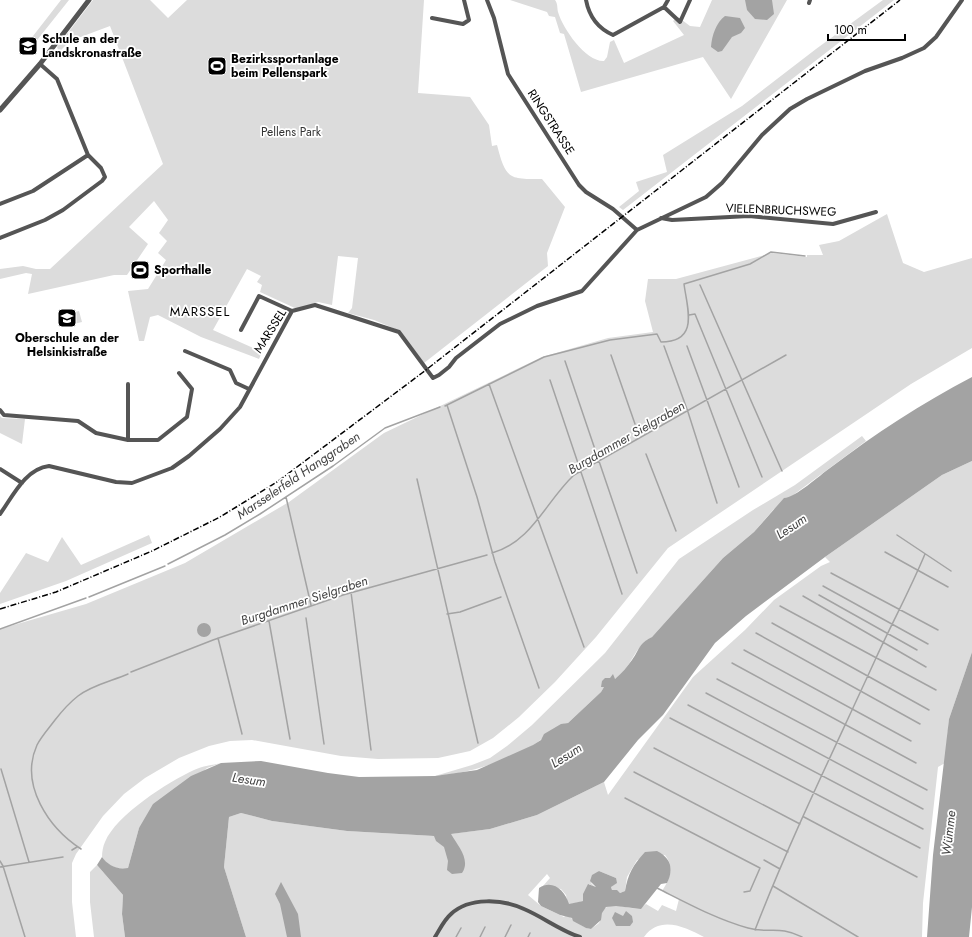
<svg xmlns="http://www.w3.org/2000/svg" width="972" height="937" font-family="Jost,sans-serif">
	<rect width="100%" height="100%" fill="#fff"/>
	<path fill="#dcdcdc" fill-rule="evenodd" d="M 61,0 L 69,0 L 30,49 L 26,45 Z
		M 93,0 L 150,0 L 168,18 L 187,0 L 424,0 L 418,93 L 470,97 L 489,125 L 492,146 L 497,145 C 506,179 508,179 542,179 L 565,207 L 547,253 L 548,266 L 424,363 L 400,331 L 374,320 L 348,313 L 352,308 L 358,258 L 338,256 L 332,305 L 318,302 L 297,309 L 260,292 L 262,285 L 257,282 L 261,276 L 247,269 L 213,330 L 262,352 L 259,359 L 201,337 L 158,315 L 150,317 L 144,341 L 139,341 L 128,291 L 148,289 L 166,260 L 158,253 L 167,241 L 159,233 L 168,220 L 154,201 L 129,227 L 148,244 L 127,275 L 114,275 L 28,294 L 32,274 L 26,273 L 0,279 L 0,269 L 23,266 L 36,269 L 50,269 L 163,164 L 110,26 L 70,41 L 59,52 L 57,47 Z
		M 510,0 L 555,0 C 558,4 557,8 558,12 C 563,29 586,62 604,61 L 607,57 L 610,42 L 614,40 L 624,63 L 684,35 L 673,21 L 678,17 L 690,26 L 700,27 L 712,0 L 787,0 L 731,99 L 703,57 L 581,92 L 564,34 L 560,33 L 555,17 L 549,16 L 547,12 Z
		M 883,0 L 894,0 L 623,210 L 619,207 L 639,191 L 636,182 L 667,172 L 663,155 L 742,106 L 816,49 Z
		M 887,214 L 903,263 L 924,272 L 972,258 L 972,348 L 911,384 L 668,548 L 596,637 L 555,682 L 519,717 L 493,738 L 470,751 L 438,758 L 378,759 L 341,756 L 252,740 L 230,741 L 209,746 L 179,758 L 145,778 L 124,794 L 103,816 L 76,854 L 72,863 L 72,902 L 76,937 L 0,937 L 0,629 L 86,604 L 185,563 L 289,502 L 384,433 L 542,357 L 608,338 L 653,332 L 645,301 L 648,279 L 676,279 L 772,253 L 807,257 L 807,255 L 823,255 L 819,245 L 839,241 Z
		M 79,311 L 82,322 L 65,326 L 62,315 Z
		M 0,416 L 2,418 L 25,419 L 22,444 L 0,433 Z
		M 862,436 L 866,441 L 773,510 L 754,532 L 723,558 L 652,637 C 637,644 634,660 622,673 C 616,680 605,683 601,692 L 568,723 C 554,725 544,739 532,746 C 499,763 472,773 435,776 L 472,765 L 490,758 L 507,746 L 532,725 L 605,653 L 679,559 L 753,510 L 795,485 Z
		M 972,461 L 972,652 L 949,719 L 945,763 L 938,767 L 923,903 L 922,937 L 704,937 C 685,927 660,915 644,937 L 246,937 L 224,867 L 229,817 L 241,813 L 272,821 L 347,831 L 434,836 L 490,829 L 537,815 L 604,782 L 608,795 L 693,677 L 745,630 L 774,600 L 821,566 L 830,562 L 825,557 L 942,475 ZM 665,855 C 675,868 670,878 662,891 L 679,899 L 676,911 L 662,905 L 658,911 L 646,904 C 635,915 621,901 607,907 C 600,910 602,918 599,923 C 597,925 593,927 591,929 C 582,928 575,919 566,915 L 564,917 L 541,906 L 528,895 L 547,874 L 550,878 L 543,886 L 561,889 L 566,895 L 568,905 L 583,901 L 589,884 L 595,887 L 591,883 L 599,871 L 616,878 L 611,887 L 612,890 L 620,893 L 625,891 L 627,877 L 637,860 Z
		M 149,535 L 152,543 L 66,581 L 0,604 L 0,593 L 26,553 L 48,562 L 62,537 L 81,565 Z
		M 221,763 L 207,768 L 139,828 L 128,868 C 116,870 108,866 102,857 C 102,852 103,846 105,842 C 116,815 168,782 194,770 C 202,766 213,765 221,763 Z
		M 97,865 L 123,895 L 122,914 L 125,937 L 94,937 L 90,902 L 90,872 Z"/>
	<path fill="#a3a3a3" d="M 745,0 L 772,0 L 774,14 L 767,20 L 755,19 L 747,10 Z
		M 725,16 L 740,18 L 745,28 L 741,33 L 732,37 L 722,51 L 718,52 L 711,47 C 712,35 716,23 725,16 Z
		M 972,377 L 972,461 L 942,475 L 825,557 L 746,616 L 715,643 L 663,715 L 638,740 L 604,782 L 537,815 L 490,829 L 451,834 C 458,846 471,860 462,873 L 452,874 L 447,870 L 448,861 L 444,847 L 436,841 L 434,836 L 347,831 L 272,821 L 241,813 L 229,817 L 224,867 L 246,937 L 125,937 L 122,914 L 123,895 L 97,865 L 102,857 C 108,865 116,870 128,868 L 139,828 L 153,804 L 191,776 L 221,763 L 261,761 L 328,773 L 359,777 L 435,776 L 477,770 L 533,745 L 541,740 L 544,734 L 561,724 L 568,723 L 601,692 L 604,687 L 601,687 L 602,681 L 605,678 L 610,678 L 613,674 L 615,679 C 622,673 627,667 632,660 C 640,649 638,644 652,637 L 723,558 L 754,532 L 784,498 C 795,498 820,475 830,468 C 875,434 922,403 972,377 Z
		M197 630a7 7 0 1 1 14 0a7 7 0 1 1-14 0Z
		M 972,652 L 972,907 L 969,937 L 927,937 L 933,855 L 949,719 Z
		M 657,851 C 671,858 674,869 667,883 L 661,884 L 641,909 L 616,906 L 606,907 L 602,913 L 601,920 L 591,929 L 586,928 L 573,921 L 572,918 L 560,915 L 541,906 L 538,902 L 539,888 C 553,879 565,891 569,904 L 583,901 L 583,894 L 588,884 L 596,887 L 590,881 L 592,875 L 599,871 L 616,878 L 617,883 L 611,887 L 612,890 L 617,890 L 620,893 L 625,891 C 628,874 633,865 645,852 Z
		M 281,882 L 298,914 L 301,937 L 287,937 L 280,904 L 275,894 Z
		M 626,911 L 632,916 L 633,922 L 630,926 L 616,926 L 612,918 L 615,912 L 623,916 Z"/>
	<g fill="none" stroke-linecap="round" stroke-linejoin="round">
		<path stroke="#a3a3a3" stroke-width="1.5" d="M 700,285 L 782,471
			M 689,315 L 695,314 L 762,477
			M 664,346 L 688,412 L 717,503
			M 687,346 L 739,487
			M 611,355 L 635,424
			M 565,361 L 637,573
			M 550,380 L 622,594
			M 489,384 L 584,647
			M 447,405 L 477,497 L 495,562 L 539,688
			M 445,406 L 544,357 L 610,340 L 657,334 L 661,342 C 700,342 687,308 684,284 L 750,264 L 771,252 L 805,256
			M 646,454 L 676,531
			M 417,479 L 478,743
			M 286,497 L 311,605
			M 897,535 L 951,571
			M 885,552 L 948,587
			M 492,553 C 532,542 546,501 574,475 L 786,355
			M 168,564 L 225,535 L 260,514 L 333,466 L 385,428 L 440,407
			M 831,573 L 938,630
			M 823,586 L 928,644
			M 351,592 L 371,750
			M 819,595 L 917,650
			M 803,596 L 926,667
			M 89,597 L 165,566
			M 780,606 L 936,690
			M 447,614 L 460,612 L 501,597
			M 306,618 L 324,744
			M 269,621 L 290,739
			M 772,623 L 929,710
			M 0,629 L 86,598
			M 756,633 L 920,724
			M 218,638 L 242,734
			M 744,650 L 911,741
			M 732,663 L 916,763
			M 131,672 L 213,640 L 343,595 L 487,555
			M 717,679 L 927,790
			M 706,693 L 923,809
			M 688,705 L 923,829
			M 670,718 L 920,848
			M 654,748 L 800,824
			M 1,769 L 29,862
			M 634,772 L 788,852
			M 625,798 L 760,868 L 750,891 L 744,892
			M 804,817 L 917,877
			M 81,849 C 49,828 19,785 37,745 C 41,737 49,728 55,720 C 62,711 69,703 78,696 C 92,685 112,681 128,674
			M 72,850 L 77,847
			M 764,860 L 780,869
			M 0,861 L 3,866 L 25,937
			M 0,867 L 63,857
			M 773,886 L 858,937
			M 657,888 C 687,903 716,919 748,928 C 769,934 779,925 802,937
			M 755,930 C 791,837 835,748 876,658 C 892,623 910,590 925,554
			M 456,937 L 461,928
			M 480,937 L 485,927
			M 505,937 L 511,925
			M 528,937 L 530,933"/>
		<path stroke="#555" stroke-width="4" d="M 487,0 L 494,18 L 508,74 L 579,185 L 586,192 L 613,209 L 637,230
			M 586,0 C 589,16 597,28 613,35 L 664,7 L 668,0
			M 809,3 L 810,0
			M 664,7 L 680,22 L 690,0
			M 432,18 L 463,24 L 469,20 L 464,0
			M 0,204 L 33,191 L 88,155 L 57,79 L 40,64
			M 661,218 L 672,220 L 749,216 L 833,224 L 876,212
			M 0,238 L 45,220 L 63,210 L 102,181 L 105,177 L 101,168 L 88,155
			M 241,330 L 259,296 L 292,311
			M 185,351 L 230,370 L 236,383 L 249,389
			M 128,384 L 128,440
			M 0,410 L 4,415 L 78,421 L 96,433 L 128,440 L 158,440 L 187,417 L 192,389 L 179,373
			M 0,469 L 22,483
			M 0,514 C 13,496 25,469 49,466 L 116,482 L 132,483 L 172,468 L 189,456 L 220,429 L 240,407 L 292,311 L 315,305 L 399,332 L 433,378 L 439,375 L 449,367 L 456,358 L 500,324 L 537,306 L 582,291 L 637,230 L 706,197 L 722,183 L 762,135 L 790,109 L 807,99 L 865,71 L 902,58 L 924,48 L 936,37 L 962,0
			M 435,937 C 440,929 444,920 451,914 C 469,897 503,899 524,909 C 543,917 561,931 580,937"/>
		<path stroke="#555" stroke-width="5" d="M 0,110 L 40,64 L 89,0"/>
		<path stroke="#000" stroke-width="1.5" stroke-dasharray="6 2 1 2" stroke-linecap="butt" d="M 0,609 L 56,592 L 152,551 L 220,517 L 277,482 L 422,373 L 900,0"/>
	</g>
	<defs>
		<g id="school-square" transform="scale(1)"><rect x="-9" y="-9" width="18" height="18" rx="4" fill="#000" stroke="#fff"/><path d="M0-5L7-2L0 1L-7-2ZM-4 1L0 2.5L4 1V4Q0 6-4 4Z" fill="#fff"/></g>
		<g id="stadium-square" transform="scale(1)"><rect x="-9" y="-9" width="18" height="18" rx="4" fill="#000" stroke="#fff"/><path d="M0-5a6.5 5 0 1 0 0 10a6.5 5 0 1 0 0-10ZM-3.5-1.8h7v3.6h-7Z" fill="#fff"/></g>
	</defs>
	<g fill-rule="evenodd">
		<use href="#school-square" x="28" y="46"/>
		<use href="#stadium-square" x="217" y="66"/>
		<use href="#stadium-square" x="140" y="270"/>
		<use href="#school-square" x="67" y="318"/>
	</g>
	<g text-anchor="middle" stroke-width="3.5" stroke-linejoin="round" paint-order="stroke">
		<g font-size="12" font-weight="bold" fill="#000" stroke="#fff" text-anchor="start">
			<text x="42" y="43">Schule an der<tspan x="42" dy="14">Landskronastraße</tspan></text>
			<text x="231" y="63">Bezirkssportanlage<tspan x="231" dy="14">beim Pellenspark</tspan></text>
			<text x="154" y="274">Sporthalle</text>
			<text x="67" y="342" text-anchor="middle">Oberschule an der<tspan x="67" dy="14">Helsinkistraße</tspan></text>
		</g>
		<g font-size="12" fill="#000" stroke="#fff">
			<text transform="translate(551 122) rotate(57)" y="4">RINGSTRASSE</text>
			<text transform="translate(781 210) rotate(2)" y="4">VIELENBRUCHSWEG</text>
			<text transform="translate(270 331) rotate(-58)" y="4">MARSSEL</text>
		</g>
		<g font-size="12" fill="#333" stroke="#fff">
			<text x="291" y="136">Pellens Park</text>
		</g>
		<g font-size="13" letter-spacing="1" fill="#000" stroke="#fff">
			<text x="200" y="316">MARSSEL</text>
		</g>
		<g font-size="13" font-style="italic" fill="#444" stroke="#fff">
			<text transform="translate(626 437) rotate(-30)" y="5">Burgdammer Sielgraben</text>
			<text transform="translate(298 475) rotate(-34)" y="5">Marsselerfeld Hanggraben</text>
			<text transform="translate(791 526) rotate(-34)" y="5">Lesum</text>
			<text transform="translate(304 600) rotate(-18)" y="5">Burgdammer Sielgraben</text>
			<text transform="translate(566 755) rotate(-32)" y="5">Lesum</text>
			<text transform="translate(249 779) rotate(8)" y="5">Lesum</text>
			<text transform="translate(948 833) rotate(-84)" y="5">Wümme</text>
		</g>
	</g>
	<path d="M828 34v6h77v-6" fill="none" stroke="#000000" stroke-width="2"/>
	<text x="834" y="34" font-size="12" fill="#000000" stroke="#ffffff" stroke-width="3" paint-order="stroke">100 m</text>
</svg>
